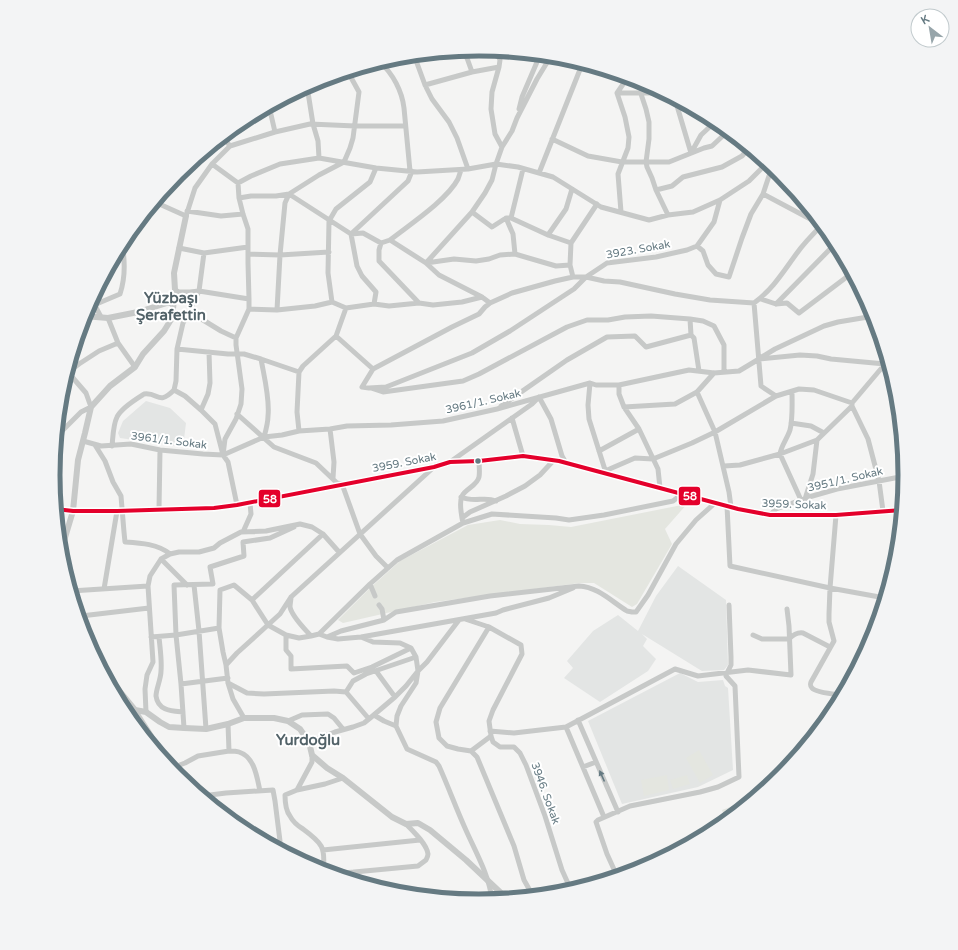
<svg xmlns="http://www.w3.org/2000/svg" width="958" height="950" font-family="'Varela Round',sans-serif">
	<rect width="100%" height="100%" fill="#f4f4f3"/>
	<path fill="#e3e5e4" d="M 146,401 L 170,408 L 186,423 L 183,447 L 120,438 L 118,433 L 123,421 Z
		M 678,566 L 726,600 L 728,665 L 724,670 L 702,671 L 697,668 L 642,634 L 647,639 L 643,646 L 656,659 L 648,671 L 600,702 L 564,678 L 573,668 L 567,661 L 593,631 L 618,615 L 638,631 L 656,596 Z
		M 680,673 L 698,682 L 723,680 L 725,686 L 728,688 L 733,770 L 698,787 L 622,804 L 588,721 Z"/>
	<path fill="#e4e6e0" d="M 687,504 L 665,529 L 672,544 L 637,604 L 632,607 L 594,583 L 580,583 L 435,602 L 343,623 L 338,620 L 370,588 L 400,561 L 468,525 L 500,520 L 520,524 L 549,525 L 571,527 Z
		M 699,750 L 713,775 L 700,783 L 686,758 Z
		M 667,775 L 669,790 L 644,796 L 641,780 Z
		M 687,775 L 690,784 L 673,789 L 670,780 Z
		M 754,798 L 726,820 L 722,810 Z"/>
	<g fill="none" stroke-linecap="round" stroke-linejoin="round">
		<path stroke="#c7c9c8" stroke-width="5" d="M 461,51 L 467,58 L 472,72
			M 496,51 L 500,60 L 499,67 L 492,92 L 491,109 L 495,134 L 502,147
			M 414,55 L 425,85 L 432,99 L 449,122 L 457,138 L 468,169
			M 380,62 C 393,74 402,91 404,108 L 410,171
			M 425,85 L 472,72 L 499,67
			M 307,86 L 313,124 L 318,141 L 319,158
			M 617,93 L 663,93
			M 641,94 L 646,109 L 649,122 L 649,139 L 646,162 L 647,167 L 652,178 L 656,190 L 668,215
			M 284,99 L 307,91
			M 675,99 L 691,153
			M 269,106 L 275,132
			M 519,109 L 522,97 L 540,55
			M 223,137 L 230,146
			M 552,139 L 588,156 L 622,162 L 669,162 L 704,148 L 712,146 L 728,131
			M 691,153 L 701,135 L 716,121
			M 212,164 L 230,146 L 275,132 L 310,124 L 355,126 L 405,126
			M 523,169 L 511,218 L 548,235 L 571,243
			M 539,173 L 581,67 L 583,64
			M 656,190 L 672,186 L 683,177 L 722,167 L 742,156 L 749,148
			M 763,194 L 772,167
			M 239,198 L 251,196 L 276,196 L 289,194 L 319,175 L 344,162 L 350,148 L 353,138 L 359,92 L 348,72
			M 155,201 L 157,203 L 186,216 L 195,188 L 212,164 L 238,183 L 251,176 L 280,164 L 319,158 L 376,168 L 417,172 L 468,169 L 496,164 L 518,167 L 553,177 L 601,207 L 649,220 L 668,215 L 693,212 L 720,200 L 749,181 L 767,163
			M 187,211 L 221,216 L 243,214
			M 472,212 L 492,227 L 506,218 L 511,218
			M 621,212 L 618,174 L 628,148 L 629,137 L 625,117 L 617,93 L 628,77
			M 506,218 L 513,234 L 515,254
			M 548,235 L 566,209 L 572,189
			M 390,240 C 409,225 447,200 458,179 C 459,176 460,173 461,170
			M 381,243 L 379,250 L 379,261 L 419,303
			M 697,246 L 703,251 L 708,265 L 716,274 L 729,277 L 742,238 L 751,214 L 763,194 L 814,221 L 820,222
			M 179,248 L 204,253 L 248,247
			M 204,253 L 199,291 L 193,302 L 190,312 L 183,323 L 177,349 L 176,381 L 174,390 L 185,396 L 201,410 L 215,424 L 223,455 L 225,439 L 236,419 L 241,404 L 242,389 L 236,345 L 236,338 L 249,309 L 249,299 L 248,263 L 248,229 L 243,214 L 239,198 L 238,183
			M 248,254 L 280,255 L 329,252
			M 570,265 L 571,243 L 597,204
			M 175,290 L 179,292 L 190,292 L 199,291 L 249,299
			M 482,297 L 439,275 L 426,263 L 472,212 L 485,193 L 492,180 L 496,164 L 502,147 L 512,131 L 517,118 L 537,79 L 551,56
			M 761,299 L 776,304 L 787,303 L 799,313 L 852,273
			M 92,300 L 101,317
			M 332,302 L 328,273 L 329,221 L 336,209 L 370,182 L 376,168
			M 490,303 L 485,307 L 479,314 L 452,327 L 373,369 L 362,387 L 369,388 L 386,387 L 472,353 L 510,331 L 574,289 L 586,277 L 604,281 L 620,282 L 675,294 L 710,300 L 754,303 C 773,289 783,272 797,253 C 804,243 813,234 822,225
			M 754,303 L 761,386 L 776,396
			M 374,304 L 389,306 L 419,303 L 433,305 L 462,302 L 482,297 L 490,303 L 512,293 L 555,281 L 573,277
			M 776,304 L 836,243
			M 94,305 L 120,294 C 125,279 125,260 122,244
			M 249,309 L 277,310 L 315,306 L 332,302 L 346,308
			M 277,310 L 280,255 L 285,203 L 289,194 L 351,234 L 363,233 L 381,243 L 390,240 L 426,263 L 454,259 L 476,261 L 489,259 L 500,255 L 515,254 L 556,266 L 570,265 L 573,277 L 586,277 L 607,263 L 656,257 L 687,250 L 697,246 L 714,222 L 720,200
			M 190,312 L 221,331 L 236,338
			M 108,318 L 118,343 L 135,367
			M 690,319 L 691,335
			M 336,336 L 373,369
			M 177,349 L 228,354 L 244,354 L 261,359 L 299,372
			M 760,358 L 775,349 L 824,326 L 838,322 L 874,316
			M 261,359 C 264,376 270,399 268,416 C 268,423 266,430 264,437
			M 67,373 L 79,364 L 99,351 L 118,343
			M 714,373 L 697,392 L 715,432 L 729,492 L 731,507
			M 590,383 L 588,405 L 589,419 L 606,473
			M 619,385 L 619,394 L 624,407 L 639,429 L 658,469 L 660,488
			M 371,388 L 383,392 L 463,381 L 479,374 L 567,327 L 587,320 L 608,320 L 625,317 L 651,316 L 690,319 L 703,321 L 714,326 L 724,345 L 724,372
			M 792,391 C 792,404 793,418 790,430 C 787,439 781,446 780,454 L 801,500
			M 501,406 L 567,360 L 607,337 L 635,336 L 646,347 L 691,335 L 694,338 L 699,371
			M 852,406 L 868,439 L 879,481 L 883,511
			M 624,407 L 675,404 L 697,392
			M 201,410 L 208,394 L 210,383 L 209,352
			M 237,414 L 274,447 L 316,463 L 337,483 L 342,484 L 360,534 L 376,556 L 388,568
			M 512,418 L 523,456
			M 791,423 L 811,426 L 824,433
			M 330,429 L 334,462 L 333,478
			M 299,431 L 297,412 L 299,372 L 303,366 L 336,336 L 346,308 L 374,304 L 376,292 L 362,276 L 357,266 L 351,234 L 408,181 L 412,171
			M 83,441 L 101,446 L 131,444 L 160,450 L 203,454 L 223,455 L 264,437 L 282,435 L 299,431 L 330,429 L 347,426 L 391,425 L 443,421 L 497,409 L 590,383 L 596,385 L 619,385 L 689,370 L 714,373 L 739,371 L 759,359 L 800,355 L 817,356 L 831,359 L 885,364 L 898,401
			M 56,445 L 62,431 L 81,412 L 91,407 L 86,393 L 73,378 L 67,374
			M 95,445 L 105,461 L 113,482 L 121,496 L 124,532 L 125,542 C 141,543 158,544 170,554
			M 112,446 C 113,437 113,425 117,417 C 121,408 136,399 144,394 C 159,392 158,406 174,390
			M 599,451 L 639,429
			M 223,455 L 228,462 L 237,505
			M 450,462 L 532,404 L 539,397 L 551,419 L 562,456 L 566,463
			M 724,466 L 740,465 L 780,454 L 817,440 L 852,406 L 852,403 L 885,364 L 885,355
			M 605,471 L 635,458 L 653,459 L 692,443 L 715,432 L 776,396 L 799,389 L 814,390 L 852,403
			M 461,497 C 475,503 484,496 496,501
			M 805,499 L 813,474 L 817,440
			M 727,506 L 730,566 L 830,588 L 885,598
			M 56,509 L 73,511
			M 159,509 L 160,450
			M 770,515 L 776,509 L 809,497 L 837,489 L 905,476
			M 836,515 L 830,588 L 829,614 L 829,622 L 834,641 L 811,682 C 810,685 810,686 812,688 C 816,693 835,694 842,695
			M 462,518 C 461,511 459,502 462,496 C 466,488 477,486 479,477 C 480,472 479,466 479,461
			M 463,523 L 462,518 L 470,512 L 506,496 L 525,486 L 540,475 L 553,461
			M 243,532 L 251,514 L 250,503
			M 161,559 L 187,585
			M 370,584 L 375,596
			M 194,585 L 199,631 L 206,729
			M 104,589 L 117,511
			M 71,591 L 148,586
			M 291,597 C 291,600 290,604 290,607 C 292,617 305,629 311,636 L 319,634 L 327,637 L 341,631 L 384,620 L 396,612 L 490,596 L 579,586 C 598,587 611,601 627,611 L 632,612 L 636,612 L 648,595 L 676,544 L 696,520 L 715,503
			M 252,600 L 323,534
			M 379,605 L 382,609 L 384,620
			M 81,616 L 149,608
			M 465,619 L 489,627 L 521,645 L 522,654 L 493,710 L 489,721 L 491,736 L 493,742 L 500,747 L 514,747 L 520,753 L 526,765 L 545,816 L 562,870 L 571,890
			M 489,627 L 440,708 L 436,722 L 439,738 L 447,746 L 458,749 L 471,751 L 477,757 L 514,846 L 524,880 L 533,896
			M 319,634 L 370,584 L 397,560 L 463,523 L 492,514 L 556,518 L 569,520 L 604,515 L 673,501 L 682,494
			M 286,635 L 286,650 L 291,656 L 291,669 L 347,666 L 354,673 L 372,667 L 411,648
			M 753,635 L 762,639 L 789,639 C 793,635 797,632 803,633 L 830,647
			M 151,637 L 176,635 L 219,628
			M 159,637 C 160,648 162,660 161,671 C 161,679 156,689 156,696 C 158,711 172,711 183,712
			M 327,637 L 338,639 L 361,637 L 496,613 L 503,610 L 549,598 L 573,588
			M 361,637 L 373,642 L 400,643 L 411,648 L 416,657 L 418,671 L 416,683 L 401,706 L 397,716 L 396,726 L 407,749 L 436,762 L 439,766 C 448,786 456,808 465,828 C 475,851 489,874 492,900
			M 226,665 L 223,652 L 219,628 L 220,590 L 234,585 L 252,600 L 268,625 L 286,635 L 299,638 L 311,636
			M 376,671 L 395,697
			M 228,683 L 247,693 L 264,694 L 334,691 L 346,692 L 353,681 L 366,674 L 416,657
			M 181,684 L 228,678
			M 346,692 L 369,719
			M 135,710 L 151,735 L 154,743 L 177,766 L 185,763 L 198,756 L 229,751
			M 146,712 L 145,689 L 147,675 L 153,662 L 148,586 L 150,576 L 161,559 L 170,554 L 179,552 L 199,552 L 214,548 L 220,543 L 241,532 L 266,531 L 300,524 L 312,527 L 323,534 L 339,552
			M 374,715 L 384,721 L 396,726
			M 244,718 L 233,699 L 228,683 L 226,665 L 237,653 L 280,614 L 291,597 L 434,467
			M 578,720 L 618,812
			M 288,721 L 302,715 L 328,714 L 334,718 L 343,729
			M 228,724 L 229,751 C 233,751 236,751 239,752 C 255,757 257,778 260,791
			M 566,727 L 604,817
			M 184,728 L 181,684 L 176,635 L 174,585 L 213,584 L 210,567 L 244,556 L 243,542 L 270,538 L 294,527
			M 490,731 L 514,733 L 566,727 L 675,669 L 698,676 L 748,670 L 791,675 L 789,626 L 787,609
			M 309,742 L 335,732 L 353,727 L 364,723 L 369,719 L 395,697 L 406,686 L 418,671 L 427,662 L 459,620
			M 471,751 L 491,736
			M 312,755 L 312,762 L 297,790 L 285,795 C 285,802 286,811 290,816 C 293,822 298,826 303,829 C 322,843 326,847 323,871
			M 583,767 L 596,762
			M 297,790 L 325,784 L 343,778
			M 202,796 L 226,793 L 273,790 L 275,801 L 280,841
			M 323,850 L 420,840
			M 354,872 L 356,881
			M 333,874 L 418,866 L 426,860 C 427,858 428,856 428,854 C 427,844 413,831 406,824
			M 617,876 L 607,854 L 596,822 L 598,820 L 630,806 L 700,792 L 718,787 L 739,777 L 735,686 L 726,676 L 727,673 L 731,665 L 731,657 L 729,605"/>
		<path stroke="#c7c9c8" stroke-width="6" d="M 84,316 L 108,318 L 138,312 L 167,303 L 174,303
			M 73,511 L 117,511 L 214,508 L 237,505 L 434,467 L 450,462 L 479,461 L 523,456 L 559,461 L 738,509 L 770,515 L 836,515 L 902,510
			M 61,551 L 73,511 L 78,460 L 85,433 L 91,407 L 110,386 L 135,367 L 143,354 L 164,331 L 172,318 L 175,290 L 174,273 L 186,216
			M 76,608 L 81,616 L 100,659 L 108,680
			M 107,676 L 135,710 L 146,712 L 160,722 L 169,727 L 184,728 L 206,729 L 228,724 L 244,718 L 274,718 L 288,721 L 300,729 L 309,742 L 312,755 L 327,768 L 343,778 L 392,817 L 406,824 L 418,823 L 430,830 L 466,860 L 501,893 L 511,898"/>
		<g stroke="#fff" stroke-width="7">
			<path id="bus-1" d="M 56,509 L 73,511 L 117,511 L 214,508 L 237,505 L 434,467 L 450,462 L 479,461 L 523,456 L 559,461 L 738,509 L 770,515 L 836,515 L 902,510"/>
		</g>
		<use href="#bus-1" stroke="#e4002b" stroke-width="4"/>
	</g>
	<defs><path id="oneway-solid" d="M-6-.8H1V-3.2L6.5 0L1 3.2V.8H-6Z"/></defs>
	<use fill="#657a82" href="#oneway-solid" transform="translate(602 776) rotate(-114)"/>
	<circle fill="#657a82" stroke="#fff" stroke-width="1.5" cx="478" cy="461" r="3.5"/>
	<g text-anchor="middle" stroke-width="4" stroke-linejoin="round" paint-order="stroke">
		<g font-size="11" fill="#657a82" stroke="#fff">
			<text transform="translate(638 249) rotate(-10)" y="4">3923. Sokak</text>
			<text transform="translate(483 401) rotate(-13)" y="4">3961/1. Sokak</text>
			<text transform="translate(169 440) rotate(7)" y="4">3961/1. Sokak</text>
			<text transform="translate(404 462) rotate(-11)" y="4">3959. Sokak</text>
			<text transform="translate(845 479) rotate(-13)" y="4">3951/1. Sokak</text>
			<text transform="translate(794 504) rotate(2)" y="4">3959. Sokak</text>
			<text transform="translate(546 793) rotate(70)" y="4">3946. Sokak</text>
		</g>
		<g font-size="15" font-weight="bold" fill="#526268" stroke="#fff">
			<text x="171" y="303">Yüzbaşı<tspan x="171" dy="17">Şerafettin</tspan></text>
			<text x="308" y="745">Yurdoğlu</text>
		</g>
	</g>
	<path d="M0 0H958V950H0ZM60 475a419 419 0 1 1 838 0a419 419 0 1 1-838 0Z" fill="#f3f4f5" fill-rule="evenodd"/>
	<path fill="none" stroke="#657a82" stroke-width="5" d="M60 475a419 419 0 1 1 838 0a419 419 0 1 1-838 0Z"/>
	<g stroke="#fff" stroke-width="1.5">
		<rect x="678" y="486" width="23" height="20" rx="4" fill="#e4002b"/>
		<rect x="258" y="489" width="23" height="19" rx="4" fill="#e4002b"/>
	</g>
	<g font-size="11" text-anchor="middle" font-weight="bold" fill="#fff">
		<text x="690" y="500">58</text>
		<text x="270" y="503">58</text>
	</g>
	<g transform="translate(930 28) rotate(329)"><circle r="19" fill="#ffffff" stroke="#c1cacd"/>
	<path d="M0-3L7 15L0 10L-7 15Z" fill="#97a5aa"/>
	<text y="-6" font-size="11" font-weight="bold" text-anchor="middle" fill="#657a82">K</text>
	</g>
</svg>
